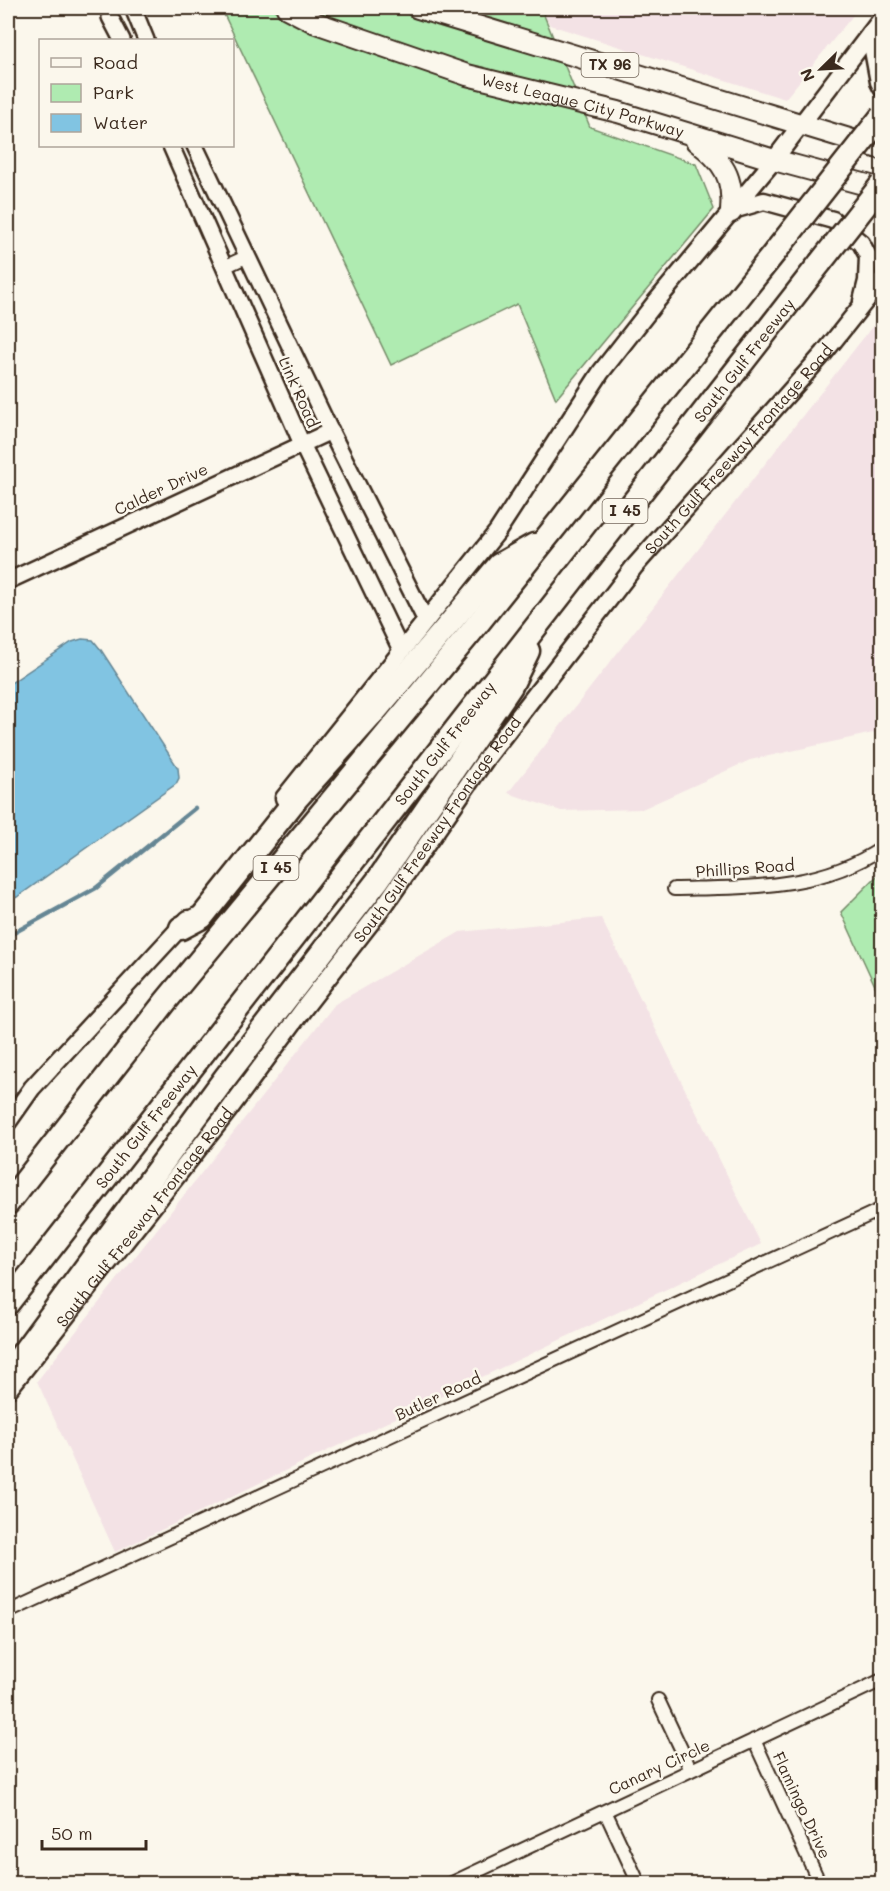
<svg xmlns="http://www.w3.org/2000/svg" width="890" height="1891" font-family="Mali,sans-serif">
	<rect width="100%" height="100%" fill="#fbf7ec"/>
	<filter id="ink" filterUnits="userSpaceOnUse"><feTurbulence type="fractalNoise" baseFrequency=".0167" numOctaves="2"/><feDisplacementMap in="SourceGraphic" scale="12" xChannelSelector="R" yChannelSelector="G"/><feConvolveMatrix kernelMatrix="1 2 1 2 8 2 1 2 1" color-interpolation-filters="sRGB"/></filter>
	<g filter="url(#ink)">
		<path fill="#f3e2e5" d="M 541,8 L 859,8 L 785,99 L 550,25 Z
			M 882,314 L 882,731 L 750,760 L 642,809 L 561,811 L 508,793 Z
			M 601,918 L 761,1244 L 115,1552 L 37,1381 L 335,1004 L 460,932 Z"/>
		<path fill="#afebb1" stroke="#758a68" stroke-width="1.5" d="M 221,8 L 541,8 L 590,127 L 696,164 L 714,209 L 556,399 L 517,304 L 391,365 Z
			M 882,871 L 882,1001 L 841,912 Z"/>
		<path fill="#81c4e2" stroke="#658694" stroke-width="1.5" d="M 82,639 L 93,640 L 101,650 L 178,768 L 179,778 L 176,784 L 17,897 L 8,901 L 8,685 L 72,642 Z"/>
		<g fill="none" stroke-linecap="round" stroke-linejoin="round">
			<path stroke="#658694" stroke-width="4.5" d="M 8,936 L 96,888 L 195,808"/>
			<g stroke="#3b2a1e" stroke-width="16">
				<path id="minor" d="M 224,267 L 248,256
					M 674,889 C 746,887 820,890 882,848
					M 8,1612 L 882,1209
					M 658,1700 L 691,1770
					M 754,1740 L 820,1884
					M 605,1811 L 639,1884
					M 450,1884 L 882,1680"/>
			</g>
			<g stroke="#3b2a1e" stroke-width="20">
				<path id="tertiary" d="M 111,8 L 110,17 L 122,40
					M 133,8 L 146,40
					M 171,146 L 302,444 L 401,650
					M 195,146 L 328,426 L 426,621
					M 8,581 L 331,431"/>
			</g>
			<g stroke="#3b2a1e" stroke-width="21">
				<g id="secondary">
					<path d="M 870,34 L 879,82 L 882,88"/>
					<path d="M 733,210 L 764,201 L 833,220 L 861,243 L 868,256 L 867,281 L 862,301"/>
					<path d="M 284,798 L 497,532 L 601,372 L 655,303 L 774,160 L 882,18"/>
					<path d="M 8,1122 L 32,1088 L 188,919"/>
					<path id="s1" d="M 8,1390 L 228,1111 L 305,1007 L 386,903 L 485,760 L 634,567 L 824,353 L 882,280"/>
				</g>
			</g>
			<g stroke="#3b2a1e" stroke-width="24">
				<g id="primary">
					<path id="s2" d="M 287,8 L 316,23 L 467,75 L 618,112 L 774,160 L 882,189"/>
					<path d="M 418,8 L 882,149"/>
					<path d="M 696,141 C 724,162 734,177 731,212"/>
				</g>
			</g>
			<g stroke="#3b2a1e" stroke-width="27">
				<g id="motorway">
					<path d="M 181,928 L 202,917 L 297,798 L 372,715 L 499,565 L 534,545"/>
					<path d="M 8,1203 L 166,1001 L 471,632 L 775,252"/>
					<path id="s3" d="M 8,1303 L 820,263"/>
					<path d="M 8,1378 L 11,1369 L 225,1078 L 378,880 L 511,686 L 528,651"/>
				</g>
			</g>
			<use href="#minor" stroke="#fbf7ec" stroke-width="12"/>
			<use href="#tertiary" stroke="#fbf7ec" stroke-width="15"/>
			<use href="#secondary" stroke="#fbf7ec" stroke-width="16"/>
			<use href="#primary" stroke="#fbf7ec" stroke-width="20"/>
			<use href="#motorway" stroke="#fbf7ec" stroke-width="22"/>
			<g stroke="#3b2a1e" stroke-width="27" stroke-linecap="butt">
				<path id="motorway-bridge" d="M 775,252 L 882,116
					M 820,263 L 882,184"/>
			</g>
			<use href="#motorway-bridge" stroke="#fbf7ec" stroke-width="22"/>
		</g>
	</g>
	<g text-anchor="middle" stroke-width="5" stroke-linejoin="round" paint-order="stroke">
		<g fill="#fbf7ec" stroke="#75685c" stroke-width="1.5">
			<rect x="581.5" y="53" width="57" height="24" rx="4.5"/>
			<rect x="602.5" y="499" width="45" height="24" rx="4.5"/>
			<rect x="253.5" y="856" width="45" height="24" rx="4.5"/>
		</g>
		<g font-size="15" font-weight="bold" fill="#3b2a1e">
			<text x="610" y="70">TX 96</text>
			<text x="625" y="516">I 45</text>
			<text x="276" y="873">I 45</text>
		</g>
		<g font-size="16" fill="#3b2a1e" stroke="#fbf7ec">
			<text dy="6" stroke="none"><textPath href="#s2" startOffset="312">West League City Parkway</textPath></text>
			<text dy="6" stroke="none"><textPath href="#s3" startOffset="1196">South Gulf Freeway</textPath></text>
			<text transform="translate(299 392) rotate(66)" y="6">Link Road</text>
			<text dy="6" stroke="none"><textPath href="#s1" startOffset="1192">South Gulf Freeway Frontage Road</textPath></text>
			<text transform="translate(161 489) rotate(-25)" y="6">Calder Drive</text>
			<text dy="6" stroke="none"><textPath href="#s3" startOffset="710">South Gulf Freeway</textPath></text>
			<text dy="6" stroke="none"><textPath href="#s1" startOffset="706">South Gulf Freeway Frontage Road</textPath></text>
			<text transform="translate(745 868) rotate(-4)" y="6">Phillips Road</text>
			<text dy="6" stroke="none"><textPath href="#s3" startOffset="224">South Gulf Freeway</textPath></text>
			<text dy="6" stroke="none"><textPath href="#s1" startOffset="220">South Gulf Freeway Frontage Road</textPath></text>
			<text transform="translate(438 1396) rotate(-25)" y="6">Butler Road</text>
			<text transform="translate(659 1767) rotate(-25)" y="6">Canary Circle</text>
			<text transform="translate(802 1805) rotate(65)" y="6">Flamingo Drive</text>
		</g>
	</g>
	<rect width="890" height="1891" fill="none" stroke="#fbf7ec" stroke-width="30"/>
	<rect x="15" y="15" width="860" height="1861" fill="none" stroke="#3b2a1e" stroke-width="2" filter="url(#ink)"/>
	<rect x="39" y="39" width="195" height="108" fill="#fbf7ec" stroke="#aea59a" stroke-width="1.5"/>
	<rect x="51" y="58" width="30" height="9" fill="#fbf7ec" stroke="#aea59a" stroke-width="1.5"/>
	<text x="93" y="69" font-size="18" fill="#3b2a1e">Road</text>
	<rect x="51" y="84" width="30" height="18" fill="#afebb1" stroke="#aea59a" stroke-width="1.5"/>
	<text x="93" y="99" font-size="18" fill="#3b2a1e">Park</text>
	<rect x="51" y="114" width="30" height="18" fill="#81c4e2" stroke="#aea59a" stroke-width="1.5"/>
	<text x="93" y="129" font-size="18" fill="#3b2a1e">Water</text>
	<g transform="translate(821 69) rotate(246)" stroke="#fbf7ec" stroke-width="4.5" paint-order="stroke">
	<path d="M0-4.5L10 22L0 15L-10 22Z" fill="#3b2a1e"/>
	<text y="-9" font-size="16" font-weight="bold" text-anchor="middle" fill="#3b2a1e">N</text>
	</g>
	<path d="M42 1840v9h104v-9" fill="none" stroke="#3b2a1e" stroke-width="3"/>
	<text x="51" y="1840" font-size="18" fill="#3b2a1e" stroke="#fbf7ec" stroke-width="4.5" paint-order="stroke">50 m</text>
</svg>
